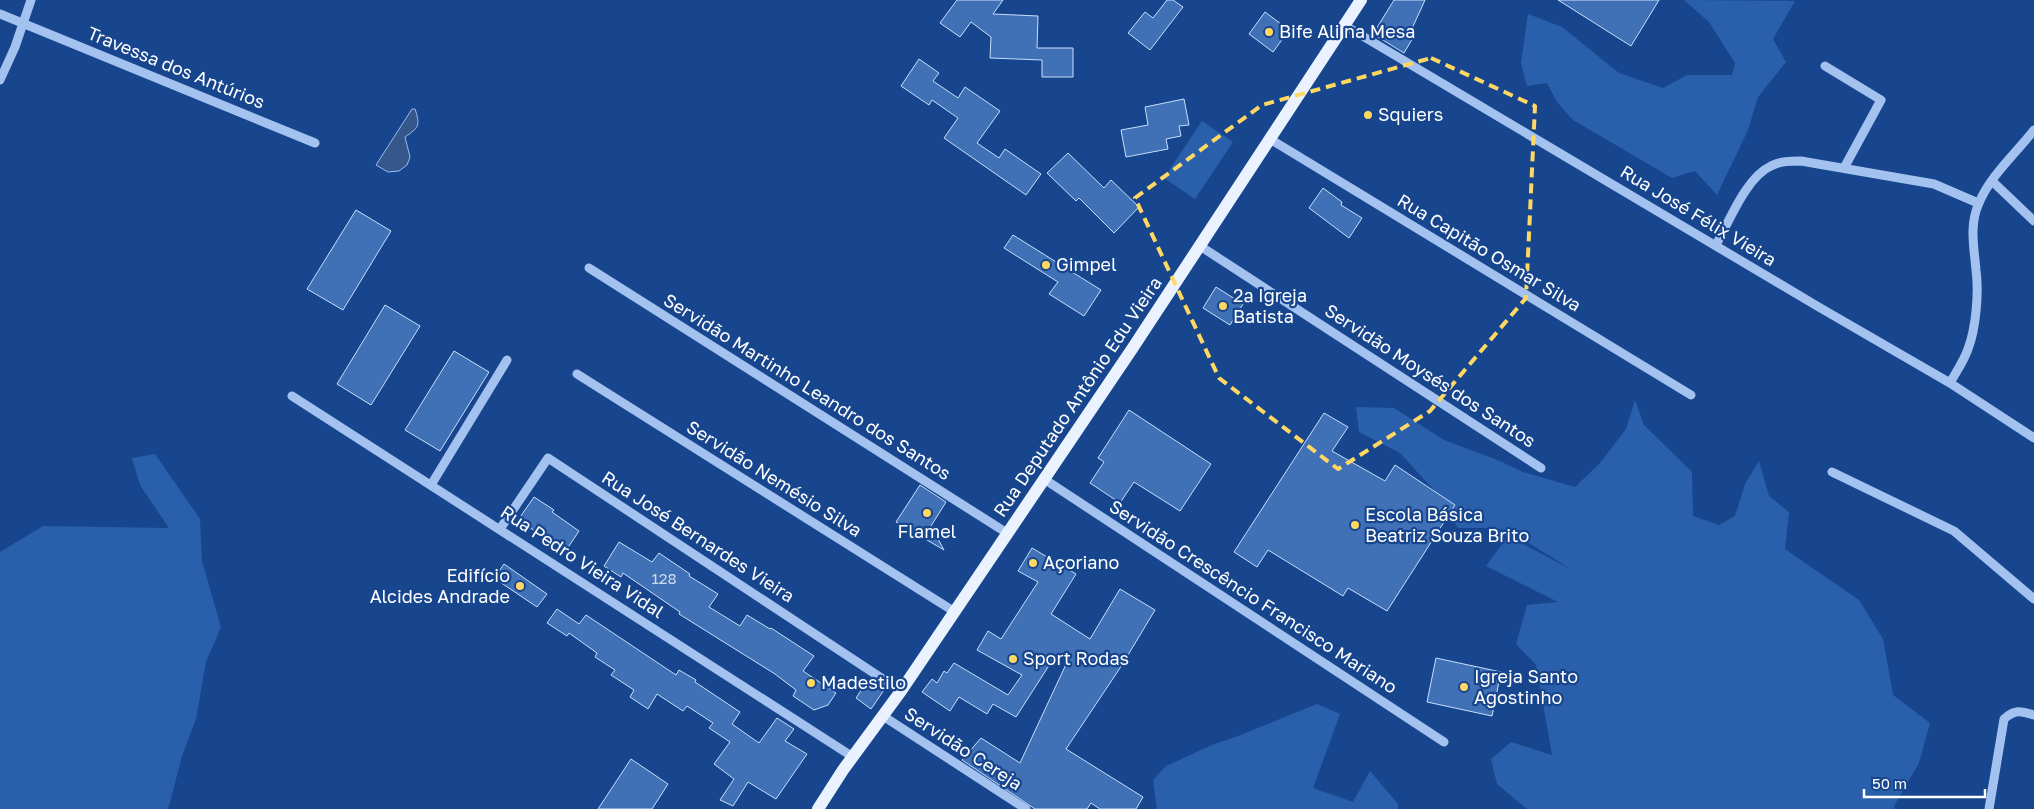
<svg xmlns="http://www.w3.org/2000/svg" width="2034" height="809" font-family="'Golos Text',sans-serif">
	<rect width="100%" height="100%" fill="#17468e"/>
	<path fill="#2a5fac" d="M 1684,0 L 1795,1 L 1773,39 L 1786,62 L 1758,97 L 1748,130 L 1717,195 L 1695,171 L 1672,178 L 1573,120 L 1557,102 L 1547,83 L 1527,86 L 1521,63 L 1528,14 L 1562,27 L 1619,73 L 1663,88 L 1687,75 L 1732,75 L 1735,63 L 1709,22 Z
		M 1202,121 L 1233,142 L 1195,199 L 1164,178 Z
		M 1635,400 L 1644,425 L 1692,472 L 1693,516 L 1719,525 L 1735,516 L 1745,484 L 1759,461 L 1769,496 L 1789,512 L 1785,549 L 1859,600 L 1883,639 L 1893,695 L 1930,723 L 1919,763 L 1894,806 L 1895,809 L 1527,809 L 1497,784 L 1491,759 L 1511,742 L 1552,755 L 1536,665 L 1516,644 L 1527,605 L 1558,602 L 1486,566 L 1508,536 L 1572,570 L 1508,530 L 1483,528 L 1458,528 L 1433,489 L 1400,453 L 1359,432 L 1356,407 L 1394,408 L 1444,440 L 1500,461 L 1523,472 L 1575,487 L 1600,463 L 1626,429 Z
		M 155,454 L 200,519 L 202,561 L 221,627 L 206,662 L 196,719 L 182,756 L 169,806 L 167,809 L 0,809 L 0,552 L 43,526 L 169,528 L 140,485 L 132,458 Z
		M 1317,704 L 1340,714 L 1313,788 L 1353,802 L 1370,771 L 1398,804 L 1398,809 L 1157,809 L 1153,780 L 1166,766 L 1212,745 L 1238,736 Z"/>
	<path fill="#35578c" stroke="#96bcf2" d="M 412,109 L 415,109 C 421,126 418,128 405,137 L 410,157 L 407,165 L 399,171 L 388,172 L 376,165 Z"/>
	<path fill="#4070b6" stroke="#c9defb" d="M 957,0 L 1003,0 L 993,14 L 1038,16 L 1037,48 L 1073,48 L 1073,77 L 1042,77 L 1042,60 L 990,58 L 991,37 L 971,22 L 960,37 L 940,23 Z
		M 1167,0 L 1173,0 L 1183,7 L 1150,50 L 1128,33 L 1145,12 L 1153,18 Z
		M 1394,0 L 1425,0 L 1410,33 L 1414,36 L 1404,53 L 1373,34 Z
		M 1558,0 L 1659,0 L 1631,46 Z
		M 1265,12 L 1289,30 L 1273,52 L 1249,34 Z
		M 919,59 L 939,73 L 933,81 L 958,98 L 965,87 L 1000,111 L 977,143 L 999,158 L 1005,149 L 1041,174 L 1026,195 L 944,138 L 958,118 L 932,100 L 929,105 L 901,86 Z
		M 1184,99 L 1189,125 L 1179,126 L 1181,136 L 1166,139 L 1168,149 L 1126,157 L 1121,130 L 1148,125 L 1145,107 Z
		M 1068,153 L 1104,188 L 1111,180 L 1139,207 L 1114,233 L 1079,198 L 1076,201 L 1047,173 Z
		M 1323,188 L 1342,202 L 1341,205 L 1362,218 L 1349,238 L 1309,208 Z
		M 356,210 L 391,231 L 343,310 L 307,289 Z
		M 1013,235 L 1101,290 L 1084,316 L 1049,294 L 1058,282 L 1004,248 Z
		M 1216,287 L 1243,304 L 1230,325 L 1203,308 Z
		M 385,305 L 420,326 L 371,405 L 337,384 Z
		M 454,351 L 489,372 L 440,451 L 405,430 Z
		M 1129,410 L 1211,464 L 1180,511 L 1134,482 L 1120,503 L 1090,483 L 1104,462 L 1098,458 Z
		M 1324,413 L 1348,427 L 1332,451 L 1385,481 L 1395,465 L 1455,505 L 1387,611 L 1348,588 L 1343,596 L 1268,550 L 1257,567 L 1234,552 Z
		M 920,485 L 946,502 L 931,526 L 944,550 L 896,522 Z
		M 534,497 L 554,510 L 552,512 L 579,531 L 567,549 L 540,530 L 538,533 L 518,520 Z
		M 619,542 L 652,562 L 659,553 L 690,574 L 689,576 L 718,594 L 709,607 L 740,626 L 747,615 L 770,629 L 771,628 L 814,656 L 803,671 L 836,693 L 828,705 L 814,710 L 793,696 L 796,690 L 775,674 L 679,614 L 680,612 L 623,573 L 621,577 L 604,566 Z
		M 1032,548 L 1076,574 L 1051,614 L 1090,639 L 1120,589 L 1155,610 L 1122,665 L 1066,749 L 1143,797 L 1136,809 L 1100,809 L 1091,803 L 1087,809 L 1035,809 L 962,760 L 981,738 L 1020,763 L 1068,660 L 1057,653 L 1016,717 L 993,704 L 987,714 L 959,697 L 950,711 L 922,692 L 932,679 L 937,683 L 944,671 L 947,673 L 954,663 L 1008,695 L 1022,675 L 977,650 L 988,631 L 1001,639 L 1038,582 L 1018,571 Z
		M 504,564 L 547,594 L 537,607 L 494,578 Z
		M 557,609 L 579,624 L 586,615 L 676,675 L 679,670 L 696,680 L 695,682 L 740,712 L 732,724 L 759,743 L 777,718 L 794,729 L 785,741 L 807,754 L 776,799 L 748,782 L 733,806 L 720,800 L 734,779 L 714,764 L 730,742 L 709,728 L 713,723 L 687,706 L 683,711 L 657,694 L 648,709 L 630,697 L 634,690 L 611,675 L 615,670 L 595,657 L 597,653 L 569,633 L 567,636 L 547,623 Z
		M 1436,658 L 1501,672 L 1492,716 L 1427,702 Z
		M 868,680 L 884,690 L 871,709 L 856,698 Z
		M 631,759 L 668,784 L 652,809 L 598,809 Z"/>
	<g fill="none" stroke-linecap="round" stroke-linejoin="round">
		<path stroke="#a3c2ef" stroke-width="9" d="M 0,14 L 315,143
			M 1344,25 L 1817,306 L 1950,383 L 2034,438
			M 1825,66 L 1881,100 L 1844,168
			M 0,80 L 15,47 L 31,0
			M 1270,139 L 1691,395
			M 1992,181 L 2034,221
			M 1716,245 C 1729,222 1746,177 1771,166 C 1780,161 1791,161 1801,161 L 1934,184 L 1978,203
			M 1200,246 L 1541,468
			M 589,268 L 1007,533
			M 577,374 L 955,612
			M 1950,383 C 1956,372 1964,361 1968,349 C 1976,328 1979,293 1976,270 C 1974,247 1969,225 1979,203 C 1990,176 2016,153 2034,130
			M 292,396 L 853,757
			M 1832,472 L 1954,531 L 2034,599
			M 1044,479 L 1444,742
			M 431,485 L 507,360
			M 500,529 L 548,458 L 901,691
			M 883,716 L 1026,809
			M 1989,809 L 2004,719 C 2015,709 2021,711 2034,715"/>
		<path stroke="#ebf2ff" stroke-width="12" d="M 818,809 L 843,770 L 901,691 L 1132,349 L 1361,0"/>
	</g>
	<path fill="none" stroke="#ffd861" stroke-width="4" stroke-dasharray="10 6" stroke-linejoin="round" d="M 1431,58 L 1535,106 L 1526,298 L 1430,411 L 1338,469 L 1219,378 L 1135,198 L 1262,105 Z"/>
	<g fill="#ffd861" stroke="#17468e" stroke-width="2">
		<circle cx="1269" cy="32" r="5"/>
		<circle cx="1368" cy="115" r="5"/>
		<circle cx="1046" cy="265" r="5"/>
		<circle cx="1223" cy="306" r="5"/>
		<circle cx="927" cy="513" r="5"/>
		<circle cx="1355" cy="525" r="5"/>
		<circle cx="1033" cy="563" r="5"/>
		<circle cx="520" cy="586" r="5"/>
		<circle cx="1013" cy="659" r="5"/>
		<circle cx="811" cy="683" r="5"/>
		<circle cx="1464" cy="687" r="5"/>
	</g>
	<g text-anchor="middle" stroke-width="4.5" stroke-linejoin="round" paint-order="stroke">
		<g font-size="15" fill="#cfdbed">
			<text x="664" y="584">128</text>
		</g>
		<g font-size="18" fill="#fff" stroke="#17468e" text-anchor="start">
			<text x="1279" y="38">Bife Ali na Mesa</text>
			<text x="1378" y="121">Squiers</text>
			<text x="1056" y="271">Gimpel</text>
			<text x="1233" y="302">2ª Igreja<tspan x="1233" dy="21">Batista</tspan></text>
			<text x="1365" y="521">Escola Básica<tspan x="1365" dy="21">Beatriz Souza Brito</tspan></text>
			<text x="927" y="538" text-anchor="middle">Flamel</text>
			<text x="1043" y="569">Açoriano</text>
			<text x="510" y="582" text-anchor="end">Edifício<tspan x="510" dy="21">Alcides Andrade</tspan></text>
			<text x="1023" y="665">Sport Rodas</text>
			<text x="1474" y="683">Igreja Santo<tspan x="1474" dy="21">Agostinho</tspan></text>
			<text x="821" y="689">Madestilo</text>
		</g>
		<g font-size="18" fill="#fff" stroke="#17468e">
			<text transform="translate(176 68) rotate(22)" y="6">Travessa dos Antúrios</text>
			<text transform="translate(1698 216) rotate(31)" y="6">Rua José Félix Vieira</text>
			<text transform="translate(1489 253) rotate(31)" y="6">Rua Capitão Osmar Silva</text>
			<text transform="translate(1430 376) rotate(33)" y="6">Servidão Moysés dos Santos</text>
			<text transform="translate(807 387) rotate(32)" y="6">Servidão Martinho Leandro dos Santos</text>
			<text transform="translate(1078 397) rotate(-56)" y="6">Rua Deputado Antônio Edu Vieira</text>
			<text transform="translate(774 479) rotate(32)" y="6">Servidão Nemésio Silva</text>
			<text transform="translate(698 537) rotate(33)" y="6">Rua José Bernardes Vieira</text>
			<text transform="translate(582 562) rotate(33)" y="6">Rua Pedro Vieira Vidal</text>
			<text transform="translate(1253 597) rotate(33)" y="6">Servidão Crescêncio Francisco Mariano</text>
			<text transform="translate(963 749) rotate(33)" y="6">Servidão Cereja</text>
		</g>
	</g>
	<path d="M1864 789v8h121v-8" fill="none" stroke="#ffffff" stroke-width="2.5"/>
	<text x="1872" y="789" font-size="15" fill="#ffffff" stroke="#17468e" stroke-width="4" paint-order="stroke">50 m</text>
</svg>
